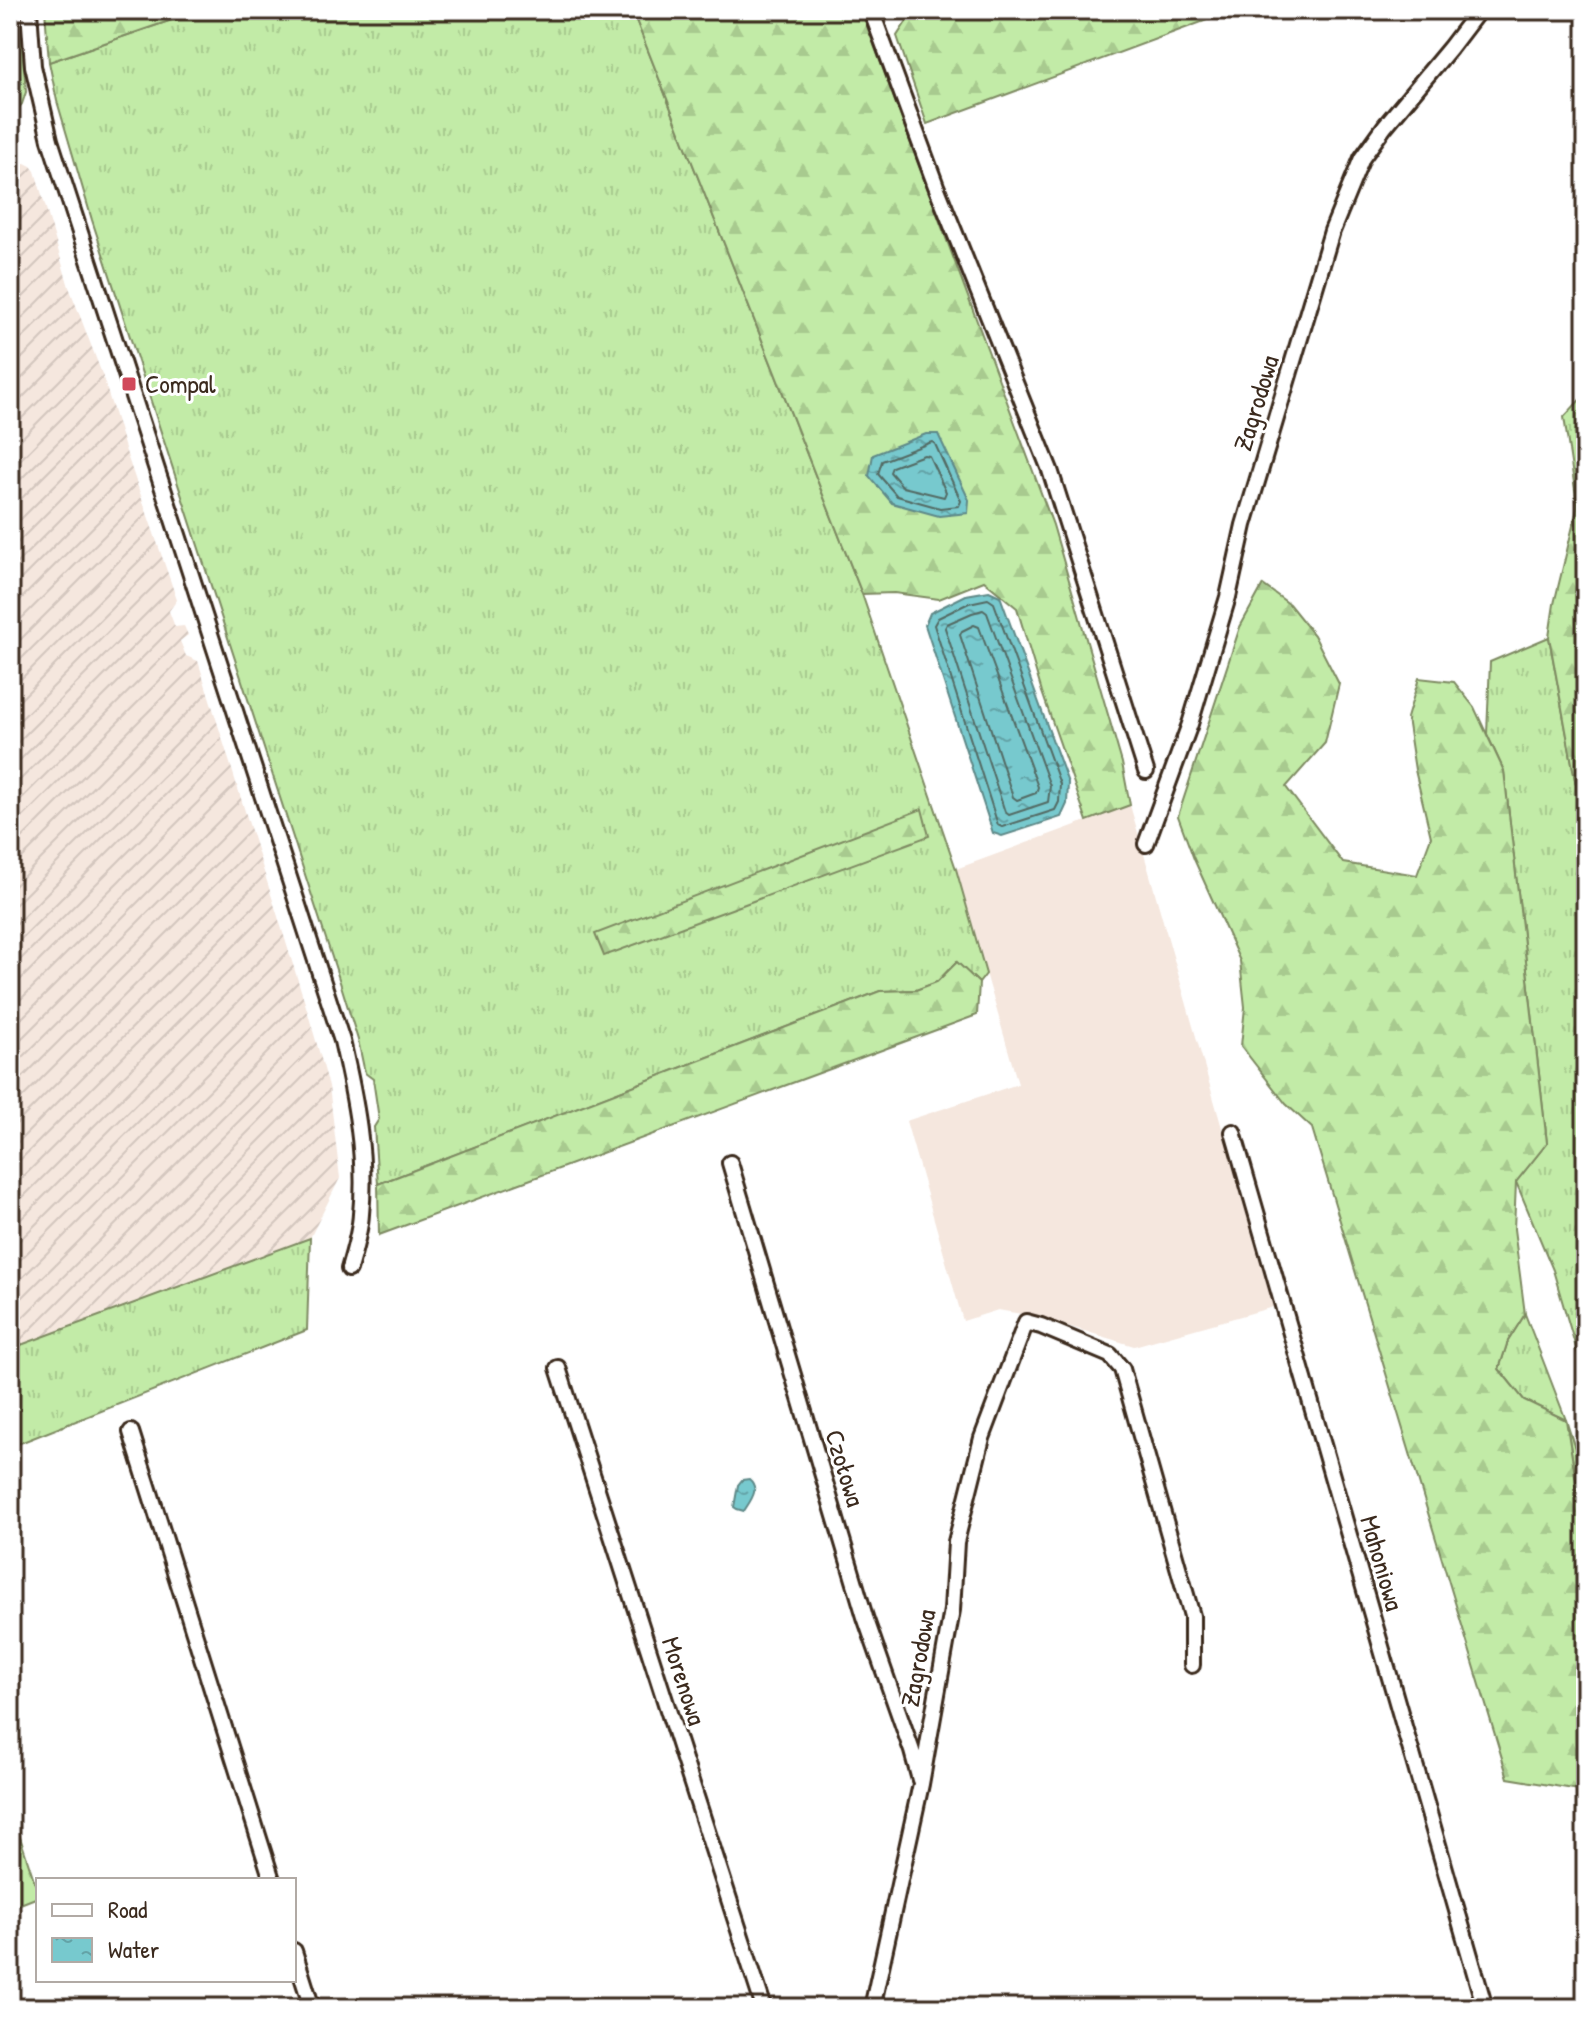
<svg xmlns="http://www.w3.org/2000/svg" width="1596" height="2018" font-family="'Patrick Hand',sans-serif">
	<defs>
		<pattern id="industrial-furrows" width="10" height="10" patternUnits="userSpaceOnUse" patternTransform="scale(2)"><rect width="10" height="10" fill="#f5e7de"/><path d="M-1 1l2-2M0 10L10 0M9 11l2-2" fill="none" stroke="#d3c6be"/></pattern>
		<pattern id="grass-tufts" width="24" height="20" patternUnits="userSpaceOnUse" patternTransform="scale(2)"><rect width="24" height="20" fill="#c2eba7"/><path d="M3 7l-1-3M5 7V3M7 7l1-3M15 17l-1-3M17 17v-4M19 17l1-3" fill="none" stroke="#a8ca8f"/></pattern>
		<pattern id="forest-firs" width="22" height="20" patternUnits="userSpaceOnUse" patternTransform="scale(2)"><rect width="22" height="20" fill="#c2eba7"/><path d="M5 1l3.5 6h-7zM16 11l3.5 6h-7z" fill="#a8ca8f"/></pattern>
		<pattern id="water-ripples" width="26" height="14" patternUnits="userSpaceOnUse" patternTransform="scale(2)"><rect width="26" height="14" fill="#77c9ce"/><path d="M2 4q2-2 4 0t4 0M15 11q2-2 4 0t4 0" fill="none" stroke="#63a3a7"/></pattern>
	</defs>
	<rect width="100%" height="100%" fill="#fff"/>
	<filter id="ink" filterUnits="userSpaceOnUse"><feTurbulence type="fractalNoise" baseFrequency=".0125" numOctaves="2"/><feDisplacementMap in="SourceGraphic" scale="16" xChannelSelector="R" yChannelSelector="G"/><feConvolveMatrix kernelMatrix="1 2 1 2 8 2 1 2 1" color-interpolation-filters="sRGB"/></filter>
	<g filter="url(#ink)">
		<path fill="#f5e7de" d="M 1130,805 L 1273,1307 L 1134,1346 L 1038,1317 L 998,1310 L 963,1321 L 906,1121 L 1018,1084 L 956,869 Z"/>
		<path fill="url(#industrial-furrows)" d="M 10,157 L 13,164 L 25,163 L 31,166 L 35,171 L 69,287 L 102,374 L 128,458 L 177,600 L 169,611 L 175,627 L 184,626 L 188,635 L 180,641 L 186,656 L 198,661 L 305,1003 L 329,1086 L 340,1178 L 310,1238 L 10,1349 Z"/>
		<path fill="url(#grass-tufts)" stroke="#7e8a62" stroke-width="2" d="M 10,10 L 19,10 L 26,92 L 22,104 L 10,117 L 10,110 L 13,108 L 10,100 Z
			M 201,10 L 635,10 L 636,20 L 862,594 L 956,869 L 986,974 L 979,983 L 956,962 L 937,982 L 916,990 L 880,991 L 378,1184 L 374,1127 L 379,1119 L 373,1079 L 365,1073 L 358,1040 L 340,982 L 92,220 L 57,101 L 49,62 Z
			M 1586,393 L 1586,562 L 1564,417 Z
			M 1549,637 L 1586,840 L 1586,1382 L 1553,1270 L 1516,1182 L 1547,1143 L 1504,771 L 1487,734 L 1490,662 Z
			M 310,1238 L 307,1330 L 10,1447 L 10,1349 Z
			M 1525,1314 L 1566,1420 L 1586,1483 L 1586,1543 L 1566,1420 L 1524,1400 L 1499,1369 L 1508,1341 Z
			M 10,1807 L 38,1892 L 38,1897 L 10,1908 Z"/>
		<path fill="url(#forest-firs)" stroke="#7e8a62" stroke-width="2" d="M 45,10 L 201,10 L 49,62 Z
			M 635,10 L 861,10 L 1053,525 L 1122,763 L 1130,805 L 1087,821 L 1042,692 L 1017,608 L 984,581 L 939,599 L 894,593 L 862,594 L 636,20 Z
			M 914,10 L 1234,10 L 927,124 L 897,36 Z
			M 1586,472 L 1586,840 L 1549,637 L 1554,604 Z
			M 1263,585 L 1289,604 L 1314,635 L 1339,684 L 1325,743 L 1286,787 L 1343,863 L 1417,875 L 1431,837 L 1415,770 L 1407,718 L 1419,678 L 1454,682 L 1474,707 L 1504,771 L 1547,1143 L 1516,1182 L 1514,1229 L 1525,1314 L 1508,1341 L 1499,1369 L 1524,1400 L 1566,1420 L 1586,1543 L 1586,1789 L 1579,1790 L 1508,1778 L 1312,1128 L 1286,1104 L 1241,1046 L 1245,1007 L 1240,961 L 1194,859 L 1178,816 L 1240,627 Z
			M 922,809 L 929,836 L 604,956 L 595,934 Z
			M 957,962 L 979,983 L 977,1015 L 379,1235 L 378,1184 L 880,991 L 916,990 L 937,982 Z"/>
		<path fill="url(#water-ripples)" stroke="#5f8988" stroke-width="2" d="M 926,434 L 938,434 L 969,500 L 968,513 L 939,516 L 892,503 L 869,476 L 873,455 Z
			M 989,591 L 1000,596 L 1068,783 L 1067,804 L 1061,817 L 1002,836 L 993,833 L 925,625 L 930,613 L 966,595 Z
			M 749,1479 C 761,1489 750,1501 744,1511 L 737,1509 L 734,1507 L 738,1485 L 742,1480 Z"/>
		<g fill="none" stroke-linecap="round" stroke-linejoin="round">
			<path stroke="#536a64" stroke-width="2" d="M 932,442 L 935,444 L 961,501 L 959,506 L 940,508 L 897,496 L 878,474 L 882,461 Z
				M 924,455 L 929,456 L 946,492 L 944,497 L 903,487 L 890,472 L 892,467 Z
				M 988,599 L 994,603 L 1060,784 L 1059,802 L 1055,810 L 1002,827 L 998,825 L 934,625 L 938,618 L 969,603 Z
				M 983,610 L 987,613 L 1050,786 L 1048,802 L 1009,815 L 1005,812 L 945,628 L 947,624 L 972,613 Z
				M 974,625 L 979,627 L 1038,787 L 1036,793 L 1017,800 L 1013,797 L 960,635 L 962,631 Z"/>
			<path stroke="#5f8988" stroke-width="5" d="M 11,10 L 13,54 L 19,83"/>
			<g stroke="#3b2a1e" stroke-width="20">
				<path id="minor" d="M 29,10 L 33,66 L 50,140 L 342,1041 C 355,1097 367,1156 361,1214 C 360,1233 354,1251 349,1269
					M 871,10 L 936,186 L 1050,470 L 1146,771
					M 1146,844 L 1190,724 L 1228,597 L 1244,525 L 1332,231 L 1362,158 L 1385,126 L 1450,48 L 1479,10
					M 1233,1132 L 1485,2008
					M 730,1163 L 865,1617 L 912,1751 L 920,1780
					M 558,1368 L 764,2008
					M 131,1432 L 272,1880
					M 294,1951 L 312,2008
					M 872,2008 L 921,1784 L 952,1610 L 956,1542 L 982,1438 L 1026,1322 L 1041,1326 L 1110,1355 L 1122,1369 L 1192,1616 L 1192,1665"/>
			</g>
			<use href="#minor" stroke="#fff" stroke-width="14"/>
		</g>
	</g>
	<rect fill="#d1495b" stroke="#fff" stroke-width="3" x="121" y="376" width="16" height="16" rx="4"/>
	<g text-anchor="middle" stroke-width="6" stroke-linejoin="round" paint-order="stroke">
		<g font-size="26" fill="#3b2a1e" stroke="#fff" text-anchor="start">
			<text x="145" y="393">Compal</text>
		</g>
		<g font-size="26" fill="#3b2a1e" stroke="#fff">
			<text transform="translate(1256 403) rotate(-73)" y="9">Zagrodowa</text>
			<text transform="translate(845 1468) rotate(73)" y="9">Czołowa</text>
			<text transform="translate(1382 1563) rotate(74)" y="9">Mahoniowa</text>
			<text transform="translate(918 1658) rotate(-80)" y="9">Zagrodowa</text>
			<text transform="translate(684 1681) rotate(72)" y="9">Morenowa</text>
		</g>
	</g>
	<rect width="1596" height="2018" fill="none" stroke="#fff" stroke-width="40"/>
	<rect x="20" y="20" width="1556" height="1978" fill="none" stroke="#3b2a1e" stroke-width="3" filter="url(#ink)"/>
	<rect x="36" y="1878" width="260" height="104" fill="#ffffff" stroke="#b1aaa5" stroke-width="2"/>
	<rect x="52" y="1904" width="40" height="12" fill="#ffffff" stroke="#b1aaa5" stroke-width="2"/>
	<text x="108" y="1918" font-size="24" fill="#3b2a1e">Road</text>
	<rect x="52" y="1938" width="40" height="24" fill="url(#water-ripples)" stroke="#b1aaa5" stroke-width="2"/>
	<text x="108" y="1958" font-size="24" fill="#3b2a1e">Water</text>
</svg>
